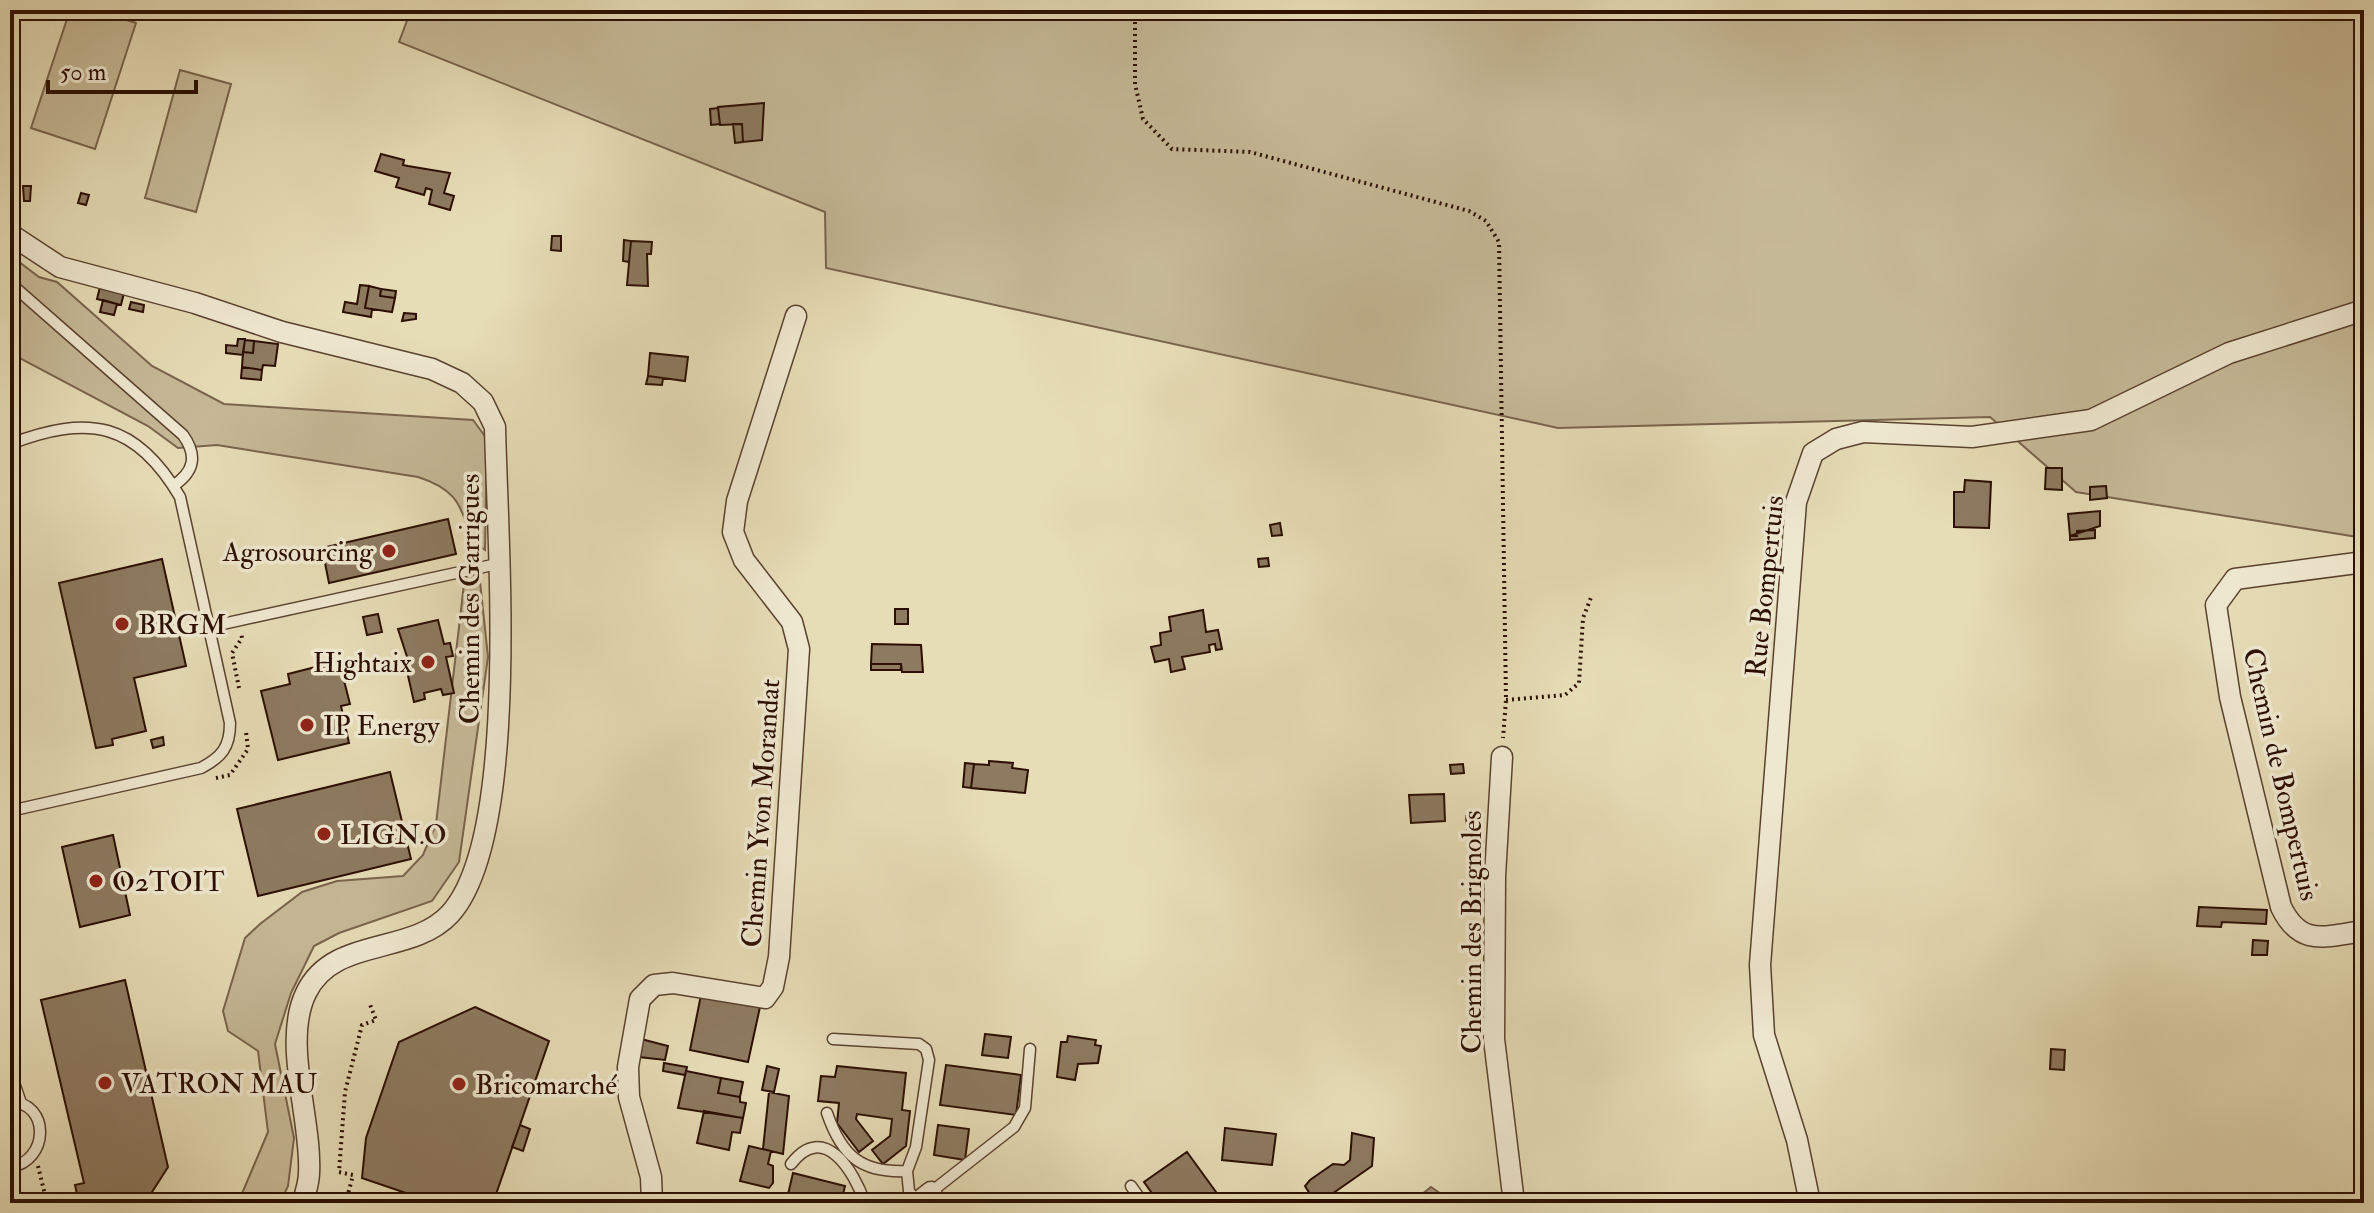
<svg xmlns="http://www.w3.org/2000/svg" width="2374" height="1213" font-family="'IM FELL Double Pica',serif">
	<rect width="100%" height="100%" fill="#e6dcb6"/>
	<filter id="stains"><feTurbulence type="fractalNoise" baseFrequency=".0025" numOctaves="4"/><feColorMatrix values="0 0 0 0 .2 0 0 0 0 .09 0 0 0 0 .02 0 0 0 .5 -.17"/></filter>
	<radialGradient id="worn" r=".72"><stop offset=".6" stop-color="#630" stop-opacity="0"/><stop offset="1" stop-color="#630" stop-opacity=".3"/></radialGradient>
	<path fill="#c6b997" stroke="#79644c" stroke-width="2" d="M 70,10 L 96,10 L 136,23 L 95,149 L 31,128 Z
		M 411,10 L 2364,10 L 2364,538 L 2076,492 L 1990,417 L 1558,428 L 826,268 L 825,212 L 399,42 Z
		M 180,70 L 231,84 L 196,212 L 145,198 Z
		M 10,255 L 39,277 L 57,282 L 152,366 L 224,404 L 473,420 L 487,439 L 485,550 C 454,529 478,496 418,477 L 217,445 L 178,448 L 148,426 L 10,353 Z
		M 479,572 L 488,657 L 459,862 L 432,901 L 339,933 L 314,946 L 291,993 L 275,1044 L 294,1138 L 288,1186 L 280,1203 L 238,1203 L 268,1132 L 258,1051 L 228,1031 L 223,1011 L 245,938 L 260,924 L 302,892 L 337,881 L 403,876 L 423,855 L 436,824 L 464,584 L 467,575 Z"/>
	<path fill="#a79679" stroke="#766049" stroke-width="2" d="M 1431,1187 L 1441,1194 L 1444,1203 L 1407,1202 L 1410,1195 L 1421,1195 Z"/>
	<path fill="#8d7a60" stroke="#2c0f02" stroke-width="2" d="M 764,103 L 762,140 L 743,142 L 742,124 L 720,125 L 718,107 Z
		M 718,108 L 720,124 L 711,125 L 710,109 Z
		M 733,124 L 742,124 L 743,142 L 735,143 Z
		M 381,154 L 404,160 L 403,165 L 408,166 L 450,173 L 444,193 L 454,196 L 450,210 L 429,204 L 432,190 L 426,188 L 424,195 L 396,187 L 399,178 L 375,171 Z
		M 23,186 L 31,186 L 30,201 L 24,201 Z
		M 81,193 L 89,195 L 86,205 L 78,203 Z
		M 552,236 L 561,236 L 561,251 L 551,250 Z
		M 624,240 L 631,241 L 629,262 L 623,261 Z
		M 631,241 L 652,242 L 651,254 L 647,254 L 648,286 L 627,285 Z
		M 360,285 L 369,286 L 365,308 L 372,309 L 371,317 L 343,312 L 345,302 L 357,304 Z
		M 369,286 L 381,289 L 380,296 L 395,298 L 392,312 L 365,308 Z
		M 100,287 L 124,293 L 121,305 L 97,299 Z
		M 381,289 L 396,291 L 395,298 L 380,296 Z
		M 103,300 L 117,304 L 114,315 L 100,312 Z
		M 131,302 L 144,305 L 143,312 L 129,309 Z
		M 404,313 L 416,314 L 416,319 L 402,321 Z
		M 238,339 L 245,339 L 243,355 L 226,353 L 226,345 L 237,346 Z
		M 245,340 L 254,341 L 253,353 L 243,352 Z
		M 254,341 L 278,344 L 275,366 L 263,365 L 262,370 L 242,367 L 243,352 L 253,353 Z
		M 650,353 L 688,357 L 685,381 L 648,376 Z
		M 242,367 L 262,370 L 261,380 L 241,378 Z
		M 648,376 L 663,378 L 662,385 L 646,384 Z
		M 2046,468 L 2062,468 L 2062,490 L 2045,489 Z
		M 1965,480 L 1991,482 L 1989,528 L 1954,527 L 1954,492 L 1964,492 Z
		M 2106,486 L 2107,498 L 2090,500 L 2090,487 Z
		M 2100,511 L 2100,526 L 2070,536 L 2068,514 Z
		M 448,519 L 456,554 L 329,583 L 322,548 Z
		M 1280,523 L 1282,535 L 1272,536 L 1270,525 Z
		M 2095,530 L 2095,538 L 2070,540 L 2070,536 L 2077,536 L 2077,531 Z
		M 1268,558 L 1269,566 L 1259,567 L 1258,559 Z
		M 162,559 L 186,666 L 134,678 L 146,731 L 112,739 L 113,745 L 96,748 L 59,583 Z
		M 895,609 L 908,609 L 908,624 L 895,624 Z
		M 1203,610 L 1206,632 L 1218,630 L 1222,649 L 1216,650 L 1215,644 L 1209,645 L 1210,652 L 1182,657 L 1185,669 L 1171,672 L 1169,659 L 1155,662 L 1151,647 L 1161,645 L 1160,633 L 1171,631 L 1169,617 Z
		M 378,614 L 382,632 L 367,635 L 363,617 Z
		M 438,620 L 444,644 L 450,643 L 453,656 L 446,657 L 454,693 L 443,695 L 441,689 L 424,693 L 425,699 L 414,702 L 406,667 L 410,666 L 398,629 Z
		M 872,644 L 921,645 L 923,672 L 902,672 L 901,664 L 871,664 Z
		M 339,661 L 350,704 L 341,706 L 349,743 L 278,760 L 261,691 L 290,684 L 288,674 Z
		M 871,664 L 901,664 L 901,670 L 871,670 Z
		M 163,737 L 164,745 L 153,748 L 151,740 Z
		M 989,761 L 1013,763 L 1012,768 L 1028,770 L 1025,793 L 971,788 L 974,764 L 989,765 Z
		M 965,763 L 974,764 L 971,788 L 963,787 Z
		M 1463,764 L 1464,773 L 1451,774 L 1450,765 Z
		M 390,772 L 411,859 L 258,896 L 237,809 Z
		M 1444,794 L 1445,821 L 1411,823 L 1409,795 Z
		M 1481,815 L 1482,835 L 1468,836 L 1466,816 Z
		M 113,835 L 130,915 L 80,927 L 62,847 Z
		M 1482,835 L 1483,848 L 1468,849 L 1468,836 Z
		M 2199,907 L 2267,910 L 2266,924 L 2222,922 L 2221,927 L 2197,926 Z
		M 2253,940 L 2268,941 L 2267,955 L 2252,955 Z
		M 125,980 L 168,1167 L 145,1203 L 87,1203 L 86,1197 L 78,1199 L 75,1185 L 84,1183 L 41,1000 Z
		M 701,995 L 760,1007 L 748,1062 L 690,1050 Z
		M 475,1007 L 549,1041 L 493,1203 L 435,1203 L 362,1178 L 366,1138 L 399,1042 Z
		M 985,1034 L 1011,1037 L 1008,1058 L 982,1055 Z
		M 1068,1036 L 1096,1040 L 1095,1045 L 1101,1046 L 1098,1063 L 1078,1064 L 1075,1080 L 1057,1077 L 1061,1042 L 1067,1042 Z
		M 641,1039 L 668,1046 L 665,1060 L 639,1057 Z
		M 2051,1049 L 2065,1050 L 2064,1070 L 2050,1069 Z
		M 664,1063 L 687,1067 L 685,1075 L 663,1071 Z
		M 946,1065 L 1021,1075 L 1016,1115 L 940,1105 Z
		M 767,1066 L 779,1069 L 774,1092 L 762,1090 Z
		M 837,1066 L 906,1073 L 902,1110 L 910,1111 L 906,1146 L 883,1164 L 872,1150 L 890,1136 L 892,1119 L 857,1114 L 856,1119 L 873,1141 L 859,1152 L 837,1123 L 839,1103 L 818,1101 L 821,1076 L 835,1077 Z
		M 686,1071 L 721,1078 L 718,1093 L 740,1097 L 740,1102 L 746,1103 L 743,1118 L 678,1108 Z
		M 721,1078 L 743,1082 L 740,1097 L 718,1093 Z
		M 769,1092 L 789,1096 L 783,1154 L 763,1149 Z
		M 704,1111 L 743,1118 L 740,1133 L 732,1132 L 729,1150 L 697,1143 Z
		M 520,1125 L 530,1129 L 523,1151 L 512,1147 Z
		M 938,1125 L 969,1129 L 965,1160 L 934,1155 Z
		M 1225,1128 L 1276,1134 L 1272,1165 L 1222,1160 Z
		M 1352,1133 L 1374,1138 L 1372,1166 L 1319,1203 L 1307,1203 L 1304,1198 L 1310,1194 L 1305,1186 L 1310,1180 L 1333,1164 L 1344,1165 L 1350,1160 Z
		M 749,1146 L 771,1151 L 768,1164 L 773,1166 L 773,1183 L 769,1188 L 740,1181 Z
		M 1187,1152 L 1224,1203 L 1159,1203 L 1144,1182 Z
		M 793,1173 L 845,1186 L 841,1203 L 786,1203 Z"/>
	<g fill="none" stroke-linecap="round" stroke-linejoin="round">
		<g stroke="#5a422f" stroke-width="13">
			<path id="lane" d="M 10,283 L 183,435 C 198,456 194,472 173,486
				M 10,444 C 89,414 136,422 180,497 L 230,723 C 230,747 222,757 201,768 L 10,811
				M 209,627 L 497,564
				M 833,1039 L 919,1044 L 926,1049 L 929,1060 L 916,1147 L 907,1171 L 909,1191 L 917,1203
				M 10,1071 L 21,1103
				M 10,1102 C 51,1102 49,1162 10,1167
				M 827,1113 C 842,1157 862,1173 907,1171
				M 791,1164 C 824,1121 854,1171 865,1203
				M 1131,1186 L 1143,1203
				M 931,1192 L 1014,1127 L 1025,1108 L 1030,1049"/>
		</g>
		<g stroke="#5a422f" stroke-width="23">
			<path id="street" d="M 10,234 L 60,267 L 195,303 L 282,332 L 432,369 L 462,383 L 483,402 L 495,427 C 497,535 521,836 450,914 C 411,956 333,936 306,993 C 282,1042 312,1120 309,1173 C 309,1183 305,1193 303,1203
				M 2364,562 L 2235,579 L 2216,605 L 2230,697 L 2281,907 C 2301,948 2325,936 2364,931
				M 1502,757 L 1495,876 L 1494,1039 L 1514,1203
				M 652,1203 L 651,1177 L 629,1097 L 628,1067 L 640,999 L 654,985 L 673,983 L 765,998 L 773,987 L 779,957 L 799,649 L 792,622 L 744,560 L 733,532 L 737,501 L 796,316
				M 917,1203 L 931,1192
				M 1810,1203 L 1797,1140 L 1764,1035 L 1760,965 L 1796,502 L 1813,453 L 1836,439 L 1863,432 L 1972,437 L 2091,420 L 2229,353 L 2364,310"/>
		</g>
		<path stroke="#2c0f02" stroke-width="4" stroke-dasharray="2 4" stroke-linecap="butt" d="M 1135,10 L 1135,84 L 1143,119 L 1172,149 L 1250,152 L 1469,211 L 1486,221 L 1499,242 L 1506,700 L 1503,738
			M 239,688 L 232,653 L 242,638 L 241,632
			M 1506,700 L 1565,695 L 1579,683 L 1583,618 L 1592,595
			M 216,778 L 230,775 L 248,749 L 246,732
			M 38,1166 L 47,1203
			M 347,1198 L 353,1175 L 339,1172 L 345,1092 L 362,1025 L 376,1020 L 369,1002"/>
		<use href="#lane" stroke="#efe8d0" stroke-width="10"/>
		<use href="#street" stroke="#efe8d0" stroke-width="20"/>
	</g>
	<g fill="#8f2418" stroke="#efe8d0" stroke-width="3">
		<circle cx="389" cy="551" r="8"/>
		<circle cx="122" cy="624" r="8"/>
		<circle cx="428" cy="662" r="8"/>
		<circle cx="307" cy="725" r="8"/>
		<circle cx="324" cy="834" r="8"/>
		<circle cx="96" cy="881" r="8"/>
		<circle cx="105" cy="1083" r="8"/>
		<circle cx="459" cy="1084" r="8"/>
	</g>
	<g text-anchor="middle" stroke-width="7" stroke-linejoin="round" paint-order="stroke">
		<g font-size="28" fill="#2c0f02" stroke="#efe8d0" text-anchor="start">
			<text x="373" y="561" text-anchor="end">Agrosourcing</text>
			<text x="138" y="634">BRGM</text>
			<text x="412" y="672" text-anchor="end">Hightaix</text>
			<text x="323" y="735">IP Energy</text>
			<text x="340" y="844">LIGN.O</text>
			<text x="112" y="891">O2TOIT</text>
			<text x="121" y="1093">VATRON MAU</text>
			<text x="475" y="1094">Bricomarché</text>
		</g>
		<g font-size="28" fill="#2c0f02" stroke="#efe8d0">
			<text transform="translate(1764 586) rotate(-84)" y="10">Rue Bompertuis</text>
			<text transform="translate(469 599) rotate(-90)" y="10">Chemin des Garrigues</text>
			<text transform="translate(2282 774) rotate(77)" y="10">Chemin de Bompertuis</text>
			<text transform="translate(760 813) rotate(-86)" y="10">Chemin Yvon Morandat</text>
			<text transform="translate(1471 932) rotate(-90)" y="10">Chemin des Brignoles</text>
		</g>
	</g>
	<rect width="2374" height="1213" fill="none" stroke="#e6dcb6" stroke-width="40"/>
	<rect x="12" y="12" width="2350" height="1189" fill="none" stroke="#2c0f02" stroke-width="4"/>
	<rect x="20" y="20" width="2334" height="1173" fill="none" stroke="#2c0f02" stroke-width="2"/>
	<path d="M48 80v12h148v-12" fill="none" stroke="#2c0f02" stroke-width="4"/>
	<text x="60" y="80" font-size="24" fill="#2c0f02" stroke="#efe8d0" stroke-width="6" paint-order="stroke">50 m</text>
	<rect width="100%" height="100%" filter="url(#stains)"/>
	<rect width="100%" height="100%" fill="url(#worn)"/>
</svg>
